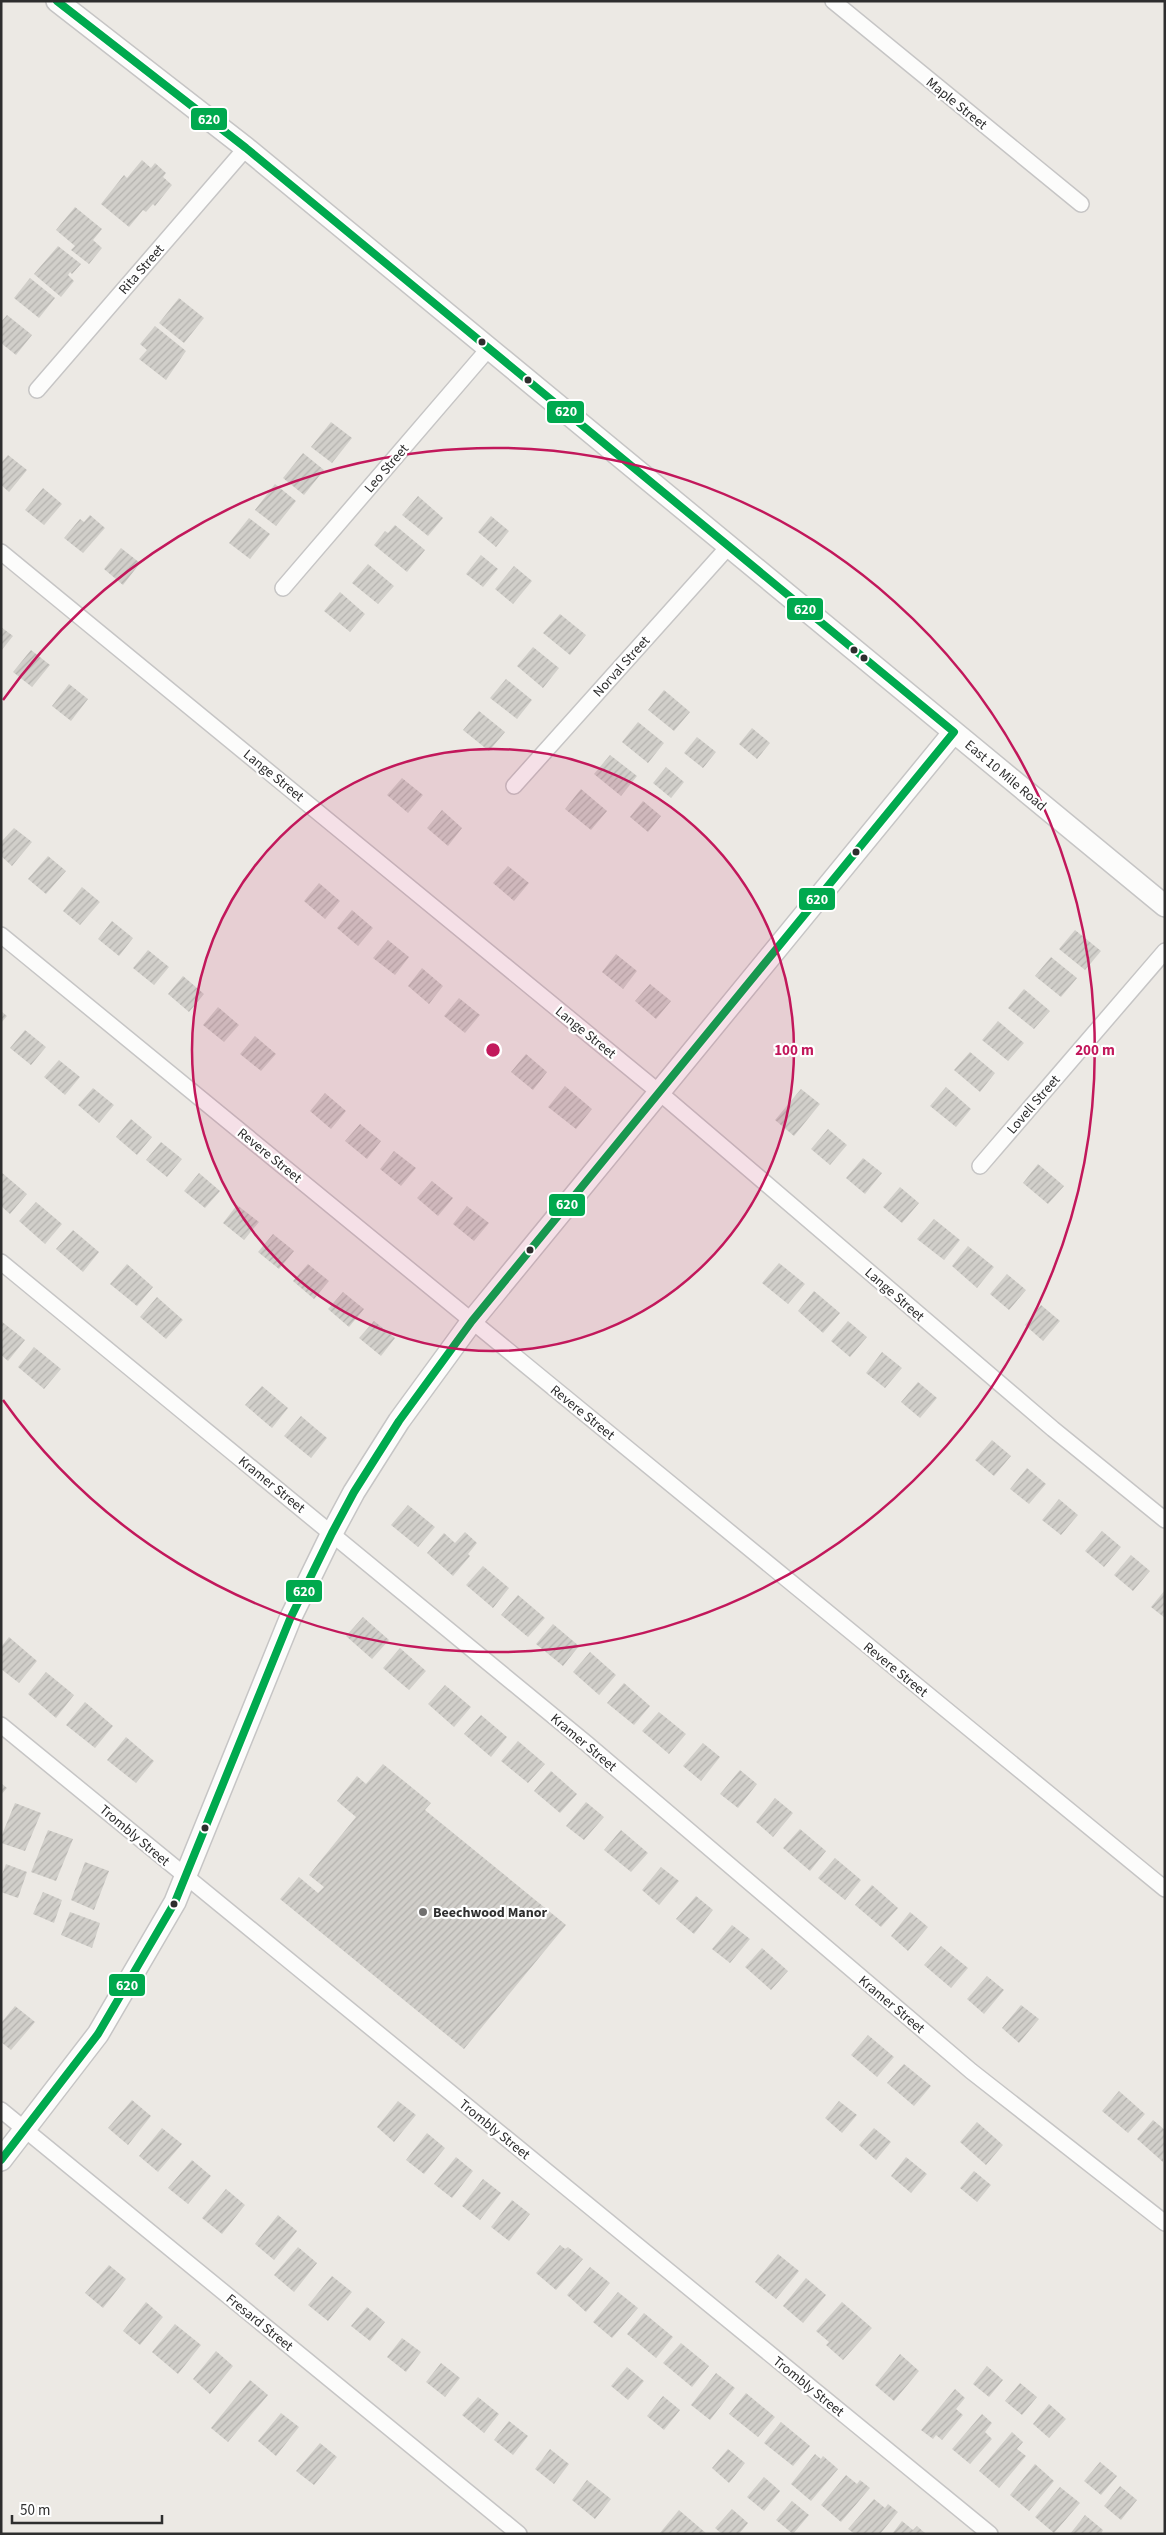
<svg xmlns="http://www.w3.org/2000/svg" width="1166" height="2535" font-family="'Source Sans 3',sans-serif">
	<defs>
		<pattern id="building-hatch" width="6" height="6" patternUnits="userSpaceOnUse" patternTransform="scale(1.25)"><rect width="6" height="6" fill="#d1cfca"/><path d="M-1 1l2-2M0 6l6-6M5 7l2-2" fill="none" stroke="#b4b2ae"/></pattern>
	</defs>
	<rect width="100%" height="100%" fill="#ece9e4"/>
	<path fill="url(#building-hatch)" d="M 142,160 L 151,168 L 155,163 L 166,173 L 163,177 L 172,185 L 155,206 L 153,204 L 146,212 L 143,210 L 129,227 L 101,204 L 124,175 L 127,178 Z
		M 75,207 L 102,229 L 93,240 L 102,248 L 89,264 L 71,250 L 75,246 L 56,230 Z
		M 58,246 L 81,264 L 72,274 L 70,272 L 68,275 L 74,281 L 61,297 L 34,274 Z
		M 30,278 L 55,298 L 39,318 L 14,298 Z
		M 179,298 L 204,318 L 184,343 L 159,323 Z
		M 7,315 L 32,335 L 16,355 L 1,343 L 1,322 Z
		M 155,326 L 186,351 L 166,380 L 139,359 L 147,350 L 140,344 Z
		M 331,422 L 352,438 L 332,463 L 311,447 Z
		M 303,453 L 324,470 L 304,495 L 283,478 Z
		M 8,455 L 27,470 L 9,492 L 1,485 L 1,463 Z
		M 275,484 L 296,501 L 276,526 L 255,510 Z
		M 43,488 L 62,504 L 44,525 L 25,510 Z
		M 418,496 L 443,518 L 428,536 L 402,515 Z
		M 90,515 L 105,528 L 83,553 L 64,538 L 80,519 L 84,522 Z
		M 491,516 L 509,531 L 496,547 L 478,532 Z
		M 249,518 L 270,534 L 250,559 L 229,543 Z
		M 395,525 L 425,550 L 407,572 L 374,545 L 385,531 L 388,533 Z
		M 121,548 L 140,563 L 123,585 L 104,569 Z
		M 481,555 L 498,569 L 483,587 L 466,574 Z
		M 368,564 L 394,586 L 378,604 L 352,583 Z
		M 514,566 L 532,581 L 513,604 L 495,589 Z
		M 340,592 L 365,614 L 350,632 L 324,611 Z
		M 560,614 L 586,635 L 570,655 L 543,633 Z
		M 1,627 L 13,636 L 1,651 Z
		M 533,647 L 559,668 L 543,688 L 517,666 Z
		M 31,650 L 50,665 L 32,687 L 13,672 Z
		M 506,679 L 532,700 L 517,719 L 490,698 Z
		M 69,684 L 88,699 L 71,721 L 52,706 Z
		M 664,690 L 690,712 L 674,731 L 648,710 Z
		M 479,711 L 505,732 L 489,751 L 463,730 Z
		M 638,722 L 664,743 L 648,763 L 622,742 Z
		M 752,728 L 770,743 L 757,759 L 739,744 Z
		M 697,737 L 716,752 L 703,768 L 684,753 Z
		M 610,755 L 637,776 L 621,796 L 594,774 Z
		M 666,767 L 684,782 L 671,798 L 653,783 Z
		M 402,778 L 423,795 L 408,813 L 387,795 Z
		M 581,789 L 607,811 L 591,830 L 565,809 Z
		M 643,801 L 661,816 L 648,832 L 630,817 Z
		M 442,810 L 462,828 L 448,846 L 427,828 Z
		M 14,828 L 32,842 L 12,866 L 1,856 L 1,842 Z
		M 48,856 L 66,871 L 46,894 L 28,879 Z
		M 508,866 L 529,883 L 514,901 L 493,883 Z
		M 319,883 L 340,901 L 325,919 L 304,901 Z
		M 82,887 L 100,902 L 80,925 L 63,911 Z
		M 352,910 L 373,928 L 358,946 L 337,928 Z
		M 112,921 L 133,938 L 119,956 L 98,939 Z
		M 1075,930 L 1101,951 L 1085,970 L 1059,949 Z
		M 388,940 L 409,957 L 395,975 L 373,958 Z
		M 148,950 L 169,967 L 154,985 L 133,968 Z
		M 616,954 L 637,971 L 623,989 L 602,972 Z
		M 1051,957 L 1077,978 L 1061,997 L 1035,976 Z
		M 422,968 L 443,986 L 429,1004 L 408,986 Z
		M 183,976 L 204,994 L 189,1012 L 168,994 Z
		M 650,984 L 671,1001 L 656,1019 L 635,1001 Z
		M 1024,989 L 1050,1011 L 1034,1029 L 1008,1008 Z
		M 459,998 L 480,1015 L 465,1033 L 444,1016 Z
		M 218,1007 L 239,1025 L 224,1042 L 203,1025 Z
		M 1,1011 L 7,1016 L 1,1023 Z
		M 998,1021 L 1024,1043 L 1008,1061 L 982,1040 Z
		M 25,1030 L 46,1047 L 31,1065 L 10,1048 Z
		M 255,1036 L 276,1054 L 261,1071 L 240,1054 Z
		M 970,1052 L 995,1073 L 980,1092 L 954,1070 Z
		M 526,1054 L 547,1072 L 533,1090 L 511,1072 Z
		M 59,1060 L 80,1077 L 65,1095 L 44,1077 Z
		M 565,1086 L 592,1109 L 576,1129 L 548,1107 Z
		M 946,1087 L 971,1109 L 956,1127 L 930,1106 Z
		M 93,1088 L 114,1105 L 99,1123 L 78,1105 Z
		M 801,1089 L 820,1104 L 794,1136 L 775,1120 Z
		M 325,1093 L 346,1111 L 331,1129 L 310,1111 Z
		M 131,1119 L 152,1137 L 137,1155 L 116,1137 Z
		M 360,1124 L 381,1141 L 367,1159 L 345,1141 Z
		M 828,1129 L 847,1145 L 830,1165 L 811,1149 Z
		M 161,1142 L 182,1159 L 167,1177 L 146,1160 Z
		M 394,1151 L 416,1168 L 401,1186 L 380,1169 Z
		M 863,1158 L 882,1173 L 865,1194 L 846,1178 Z
		M 1038,1164 L 1064,1186 L 1048,1204 L 1023,1183 Z
		M 1,1172 L 27,1194 L 10,1214 L 1,1206 Z
		M 199,1173 L 220,1191 L 205,1208 L 184,1191 Z
		M 432,1181 L 453,1198 L 438,1216 L 417,1198 Z
		M 900,1187 L 919,1203 L 902,1223 L 883,1207 Z
		M 36,1202 L 62,1224 L 45,1244 L 19,1221 Z
		M 237,1205 L 259,1222 L 244,1240 L 223,1223 Z
		M 467,1206 L 489,1223 L 474,1241 L 453,1224 Z
		M 934,1219 L 960,1240 L 944,1260 L 917,1239 Z
		M 73,1230 L 99,1252 L 83,1272 L 56,1249 Z
		M 273,1234 L 294,1251 L 279,1269 L 258,1252 Z
		M 968,1246 L 994,1267 L 977,1288 L 952,1266 Z
		M 779,1263 L 805,1284 L 788,1304 L 762,1283 Z
		M 127,1264 L 153,1287 L 137,1306 L 110,1284 Z
		M 308,1264 L 329,1281 L 314,1299 L 293,1281 Z
		M 1007,1274 L 1026,1290 L 1009,1310 L 990,1294 Z
		M 814,1291 L 840,1313 L 823,1333 L 798,1311 Z
		M 343,1292 L 364,1309 L 349,1327 L 328,1309 Z
		M 157,1297 L 183,1320 L 166,1339 L 140,1317 Z
		M 1041,1305 L 1060,1321 L 1043,1341 L 1025,1325 Z
		M 1,1321 L 25,1340 L 8,1361 L 1,1355 Z
		M 374,1321 L 395,1338 L 381,1356 L 359,1338 Z
		M 848,1321 L 867,1337 L 850,1357 L 831,1341 Z
		M 34,1347 L 61,1369 L 44,1389 L 18,1367 Z
		M 882,1352 L 902,1368 L 885,1388 L 866,1373 Z
		M 918,1382 L 937,1398 L 920,1418 L 901,1402 Z
		M 262,1386 L 288,1408 L 272,1428 L 245,1405 Z
		M 301,1416 L 327,1438 L 311,1458 L 284,1436 Z
		M 992,1440 L 1011,1456 L 994,1476 L 975,1460 Z
		M 1027,1468 L 1046,1484 L 1029,1504 L 1010,1489 Z
		M 1059,1499 L 1078,1515 L 1061,1535 L 1042,1520 Z
		M 408,1505 L 435,1527 L 418,1547 L 391,1525 Z
		M 1102,1531 L 1121,1547 L 1104,1567 L 1085,1551 Z
		M 465,1532 L 477,1543 L 468,1554 L 470,1556 L 453,1576 L 427,1553 L 444,1533 L 455,1543 Z
		M 1131,1555 L 1150,1571 L 1133,1591 L 1114,1575 Z
		M 483,1566 L 509,1588 L 493,1608 L 466,1585 Z
		M 1165,1590 L 1165,1618 L 1151,1607 Z
		M 518,1595 L 545,1618 L 528,1637 L 501,1615 Z
		M 363,1617 L 389,1640 L 372,1659 L 346,1636 Z
		M 553,1624 L 579,1646 L 563,1666 L 536,1644 Z
		M 9,1637 L 37,1661 L 19,1683 L 1,1669 L 1,1647 Z
		M 400,1648 L 426,1671 L 409,1690 L 383,1668 Z
		M 590,1652 L 616,1675 L 599,1695 L 573,1672 Z
		M 46,1672 L 74,1695 L 56,1718 L 28,1694 Z
		M 624,1683 L 650,1706 L 634,1725 L 607,1703 Z
		M 445,1685 L 471,1707 L 454,1727 L 428,1704 Z
		M 85,1702 L 113,1726 L 95,1748 L 66,1725 Z
		M 659,1712 L 686,1734 L 669,1754 L 642,1731 Z
		M 481,1715 L 507,1737 L 491,1757 L 464,1734 Z
		M 126,1737 L 154,1761 L 136,1783 L 107,1760 Z
		M 518,1741 L 545,1764 L 528,1783 L 501,1761 Z
		M 703,1743 L 720,1757 L 701,1781 L 683,1766 Z
		M 383,1764 L 431,1803 L 425,1810 L 566,1925 L 464,2049 L 280,1899 L 299,1877 L 318,1893 L 324,1887 L 309,1875 L 356,1817 L 337,1801 L 357,1776 L 366,1784 Z
		M 740,1770 L 757,1784 L 738,1808 L 720,1794 Z
		M 551,1771 L 577,1794 L 560,1813 L 534,1791 Z
		M 1,1783 L 7,1788 L 1,1795 Z
		M 775,1798 L 793,1813 L 773,1837 L 756,1822 Z
		M 586,1802 L 604,1817 L 584,1840 L 566,1826 Z
		M 15,1803 L 41,1813 L 25,1851 L 1,1843 L 1,1837 Z
		M 800,1829 L 826,1851 L 810,1871 L 783,1848 Z
		M 48,1830 L 73,1839 L 56,1881 L 31,1872 Z
		M 621,1830 L 648,1853 L 631,1872 L 604,1850 Z
		M 835,1858 L 861,1880 L 845,1900 L 818,1878 Z
		M 85,1862 L 109,1871 L 94,1910 L 71,1900 Z
		M 6,1864 L 27,1872 L 18,1898 L 1,1892 L 1,1877 Z
		M 661,1867 L 679,1881 L 659,1905 L 642,1890 Z
		M 872,1885 L 898,1908 L 881,1927 L 855,1905 Z
		M 43,1892 L 62,1900 L 54,1923 L 33,1914 Z
		M 696,1896 L 713,1910 L 694,1934 L 676,1919 Z
		M 70,1912 L 100,1923 L 92,1948 L 61,1935 Z
		M 910,1912 L 928,1927 L 908,1951 L 891,1936 Z
		M 732,1925 L 750,1939 L 730,1963 L 712,1949 Z
		M 941,1946 L 968,1968 L 951,1988 L 924,1965 Z
		M 762,1948 L 788,1971 L 771,1990 L 745,1967 Z
		M 987,1976 L 1004,1990 L 984,2014 L 967,1999 Z
		M 1021,2005 L 1039,2019 L 1019,2043 L 1002,2028 Z
		M 15,2006 L 35,2022 L 11,2050 L 1,2042 L 1,2023 Z
		M 868,2035 L 894,2057 L 877,2077 L 851,2055 Z
		M 904,2064 L 931,2086 L 914,2106 L 887,2083 Z
		M 1119,2091 L 1145,2114 L 1128,2133 L 1102,2111 Z
		M 132,2100 L 151,2116 L 128,2145 L 108,2128 Z
		M 398,2101 L 416,2115 L 394,2142 L 377,2127 Z
		M 839,2101 L 857,2115 L 842,2133 L 825,2118 Z
		M 1153,2120 L 1165,2130 L 1163,2162 L 1137,2139 Z
		M 977,2122 L 1003,2145 L 986,2165 L 960,2142 Z
		M 162,2128 L 182,2144 L 158,2172 L 139,2156 Z
		M 874,2128 L 891,2142 L 876,2160 L 859,2145 Z
		M 427,2133 L 445,2148 L 424,2174 L 406,2160 Z
		M 456,2157 L 473,2171 L 452,2198 L 434,2184 Z
		M 906,2157 L 927,2174 L 911,2193 L 891,2176 Z
		M 192,2160 L 211,2176 L 188,2204 L 168,2188 Z
		M 974,2171 L 991,2185 L 977,2202 L 960,2188 Z
		M 483,2179 L 501,2193 L 480,2220 L 462,2206 Z
		M 226,2189 L 245,2205 L 222,2234 L 202,2218 Z
		M 512,2200 L 530,2214 L 509,2241 L 491,2227 Z
		M 278,2215 L 297,2231 L 274,2260 L 255,2244 Z
		M 560,2245 L 565,2249 L 568,2247 L 583,2259 L 556,2290 L 536,2273 Z
		M 298,2247 L 317,2263 L 294,2292 L 274,2275 Z
		M 778,2254 L 799,2271 L 776,2299 L 755,2282 Z
		M 109,2265 L 126,2279 L 103,2308 L 85,2293 Z
		M 590,2267 L 610,2283 L 586,2312 L 567,2295 Z
		M 332,2276 L 352,2292 L 328,2321 L 308,2305 Z
		M 806,2278 L 826,2295 L 803,2323 L 783,2306 Z
		M 618,2292 L 638,2308 L 612,2338 L 593,2322 Z
		M 146,2302 L 163,2317 L 140,2345 L 123,2331 Z
		M 842,2302 L 872,2328 L 843,2360 L 826,2345 L 829,2342 L 816,2331 Z
		M 367,2307 L 385,2322 L 370,2341 L 351,2326 Z
		M 644,2313 L 673,2337 L 656,2358 L 627,2334 Z
		M 175,2324 L 201,2345 L 178,2374 L 152,2352 Z
		M 402,2338 L 421,2352 L 406,2372 L 387,2357 Z
		M 681,2343 L 709,2366 L 692,2387 L 663,2363 Z
		M 216,2351 L 233,2366 L 210,2394 L 193,2379 Z
		M 900,2354 L 919,2371 L 894,2401 L 875,2385 Z
		M 441,2363 L 460,2378 L 445,2397 L 426,2382 Z
		M 987,2366 L 1003,2380 L 989,2397 L 973,2384 Z
		M 627,2367 L 644,2381 L 628,2400 L 611,2386 Z
		M 716,2373 L 735,2388 L 710,2420 L 691,2405 Z
		M 250,2380 L 268,2395 L 228,2442 L 211,2428 Z
		M 1020,2383 L 1037,2397 L 1022,2415 L 1005,2401 Z
		M 955,2389 L 965,2398 L 956,2409 L 963,2415 L 942,2440 L 936,2435 L 933,2439 L 921,2430 Z
		M 746,2393 L 775,2417 L 758,2437 L 729,2414 Z
		M 663,2396 L 680,2410 L 664,2430 L 647,2416 Z
		M 478,2397 L 499,2414 L 484,2433 L 462,2415 Z
		M 1049,2404 L 1066,2419 L 1049,2438 L 1033,2424 Z
		M 281,2413 L 299,2427 L 276,2456 L 258,2441 Z
		M 982,2414 L 992,2423 L 985,2432 L 992,2439 L 970,2464 L 952,2449 Z
		M 509,2421 L 528,2436 L 513,2455 L 494,2440 Z
		M 781,2422 L 810,2446 L 793,2466 L 764,2443 Z
		M 1012,2432 L 1023,2442 L 1017,2449 L 1026,2456 L 999,2488 L 979,2471 Z
		M 320,2443 L 337,2457 L 314,2485 L 296,2471 Z
		M 550,2449 L 569,2464 L 554,2484 L 535,2469 Z
		M 728,2449 L 745,2463 L 729,2483 L 712,2468 Z
		M 815,2454 L 821,2459 L 823,2456 L 838,2469 L 811,2501 L 791,2484 Z
		M 1100,2462 L 1117,2476 L 1101,2495 L 1084,2481 Z
		M 1035,2464 L 1054,2481 L 1029,2511 L 1010,2495 Z
		M 846,2475 L 857,2484 L 860,2480 L 870,2488 L 841,2522 L 821,2505 Z
		M 764,2477 L 780,2491 L 764,2511 L 747,2497 Z
		M 587,2480 L 611,2499 L 595,2519 L 572,2500 Z
		M 1120,2486 L 1137,2500 L 1121,2520 L 1104,2506 Z
		M 1060,2487 L 1080,2503 L 1054,2533 L 1035,2517 Z
		M 874,2499 L 885,2508 L 888,2504 L 898,2512 L 880,2534 L 855,2534 L 848,2529 Z
		M 792,2501 L 809,2515 L 793,2534 L 776,2520 Z
		M 732,2509 L 748,2523 L 739,2534 L 722,2534 L 715,2528 Z
		M 679,2510 L 707,2534 L 659,2534 Z
		M 1085,2515 L 1103,2530 L 1101,2534 L 1070,2534 Z
		M 902,2521 L 913,2530 L 917,2526 L 926,2534 L 892,2534 Z"/>
	<g fill="none" stroke-linecap="round" stroke-linejoin="round">
		<g stroke="#c6c5c5" stroke-width="18">
			<path id="street" d="M 833,1 L 1081,204
				M 37,390 L 246,148
				M 1,552 L 660,1093 L 1053,1429 L 1165,1520
				M 283,588 L 490,347
				M 514,786 L 729,546
				M 1,935 L 1165,1889
				M 980,1166 L 1165,951
				M 1,1262 L 586,1743 L 971,2071 L 1165,2223
				M 1,1725 L 990,2534
				M 1,2110 L 519,2534"/>
		</g>
		<g stroke="#c6c5c5" stroke-width="24">
			<path id="secondary" d="M 57,1 L 246,148 L 1165,906
				M 1,2160 L 98,2034 L 175,1902 L 290,1619 L 332,1533 L 354,1492 L 399,1421 L 472,1321 L 954,732"/>
		</g>
		<use href="#street" stroke="#fcfcfb" stroke-width="15"/>
		<use href="#secondary" stroke="#fcfcfb" stroke-width="21"/>
		<g stroke="#fff" stroke-width="11">
			<path id="bus-1" d="M 57,1 L 246,148 L 954,732
				M 1,2160 L 98,2034 L 175,1902 L 290,1619 L 332,1533 L 354,1492 L 399,1421 L 472,1321 L 954,732"/>
		</g>
		<use href="#bus-1" stroke="#00a94e" stroke-width="8"/>
	</g>
	<circle cx="493" cy="1050" r="301" fill="#c2185b" fill-opacity=".12"/>
	<g fill="none" stroke="#c2185b" stroke-width="2.5">
		<circle cx="493" cy="1050" r="301"/>
		<path d="M3 700A602 602 0 1 1 3 1400"/>
	</g>
	<g fill="#2e2e2e" stroke="#fff" stroke-width="2">
		<circle cx="482" cy="342" r="4.5"/>
		<circle cx="528" cy="380" r="4.5"/>
		<circle cx="854" cy="650" r="4.5"/>
		<circle cx="864" cy="658" r="4.5"/>
		<circle cx="856" cy="852" r="4.5"/>
		<circle cx="530" cy="1250" r="4.5"/>
		<circle cx="205" cy="1828" r="4.5"/>
		<circle cx="174" cy="1904" r="4.5"/>
	</g>
	<circle fill="#706f6e" stroke="#fff" stroke-width="2" cx="423" cy="1912" r="5"/>
	<g text-anchor="middle" stroke-width="4.5" stroke-linejoin="round" paint-order="stroke">
		<g font-size="14" fill="#2e2e2e" stroke="#fff">
			<text transform="translate(957 103) rotate(39)" y="5">Maple Street</text>
			<text transform="translate(141 269) rotate(-49)" y="5">Rita Street</text>
			<text transform="translate(386 468) rotate(-49)" y="5">Leo Street</text>
			<text transform="translate(621 666) rotate(-48)" y="5">Norval Street</text>
			<text transform="translate(274 775) rotate(39)" y="5">Lange Street</text>
			<text transform="translate(1006 775) rotate(40)" y="5">East 10 Mile Road</text>
			<text transform="translate(586 1032) rotate(39)" y="5">Lange Street</text>
			<text transform="translate(1033 1104) rotate(-49)" y="5">Lovell Street</text>
			<text transform="translate(270 1155) rotate(39)" y="5">Revere Street</text>
			<text transform="translate(895 1294) rotate(41)" y="5">Lange Street</text>
			<text transform="translate(583 1412) rotate(39)" y="5">Revere Street</text>
			<text transform="translate(272 1484) rotate(39)" y="5">Kramer Street</text>
			<text transform="translate(896 1669) rotate(39)" y="5">Revere Street</text>
			<text transform="translate(584 1742) rotate(40)" y="5">Kramer Street</text>
			<text transform="translate(135 1835) rotate(40)" y="5">Trombly Street</text>
			<text transform="translate(892 2004) rotate(40)" y="5">Kramer Street</text>
			<text transform="translate(495 2129) rotate(39)" y="5">Trombly Street</text>
			<text transform="translate(260 2322) rotate(39)" y="5">Fresard Street</text>
			<text transform="translate(809 2386) rotate(39)" y="5">Trombly Street</text>
		</g>
		<g font-size="14" font-weight="bold" fill="#2e2e2e" stroke="#fff" text-anchor="start">
			<text x="433" y="1917">Beechwood Manor</text>
		</g>
	</g>
	<circle cx="493" cy="1050" r="8" fill="#c2185b" stroke="#fff" stroke-width="2.5"/>
	<g font-size="15" text-anchor="middle" font-weight="bold" fill="#c2185b" stroke="#fff" stroke-width="4.5" stroke-linejoin="round" paint-order="stroke">
		<text x="794" y="1055">100 m</text>
		<text x="1095" y="1055">200 m</text>
	</g>
	<g stroke="#fff" stroke-width="2">
		<rect x="190" y="107" width="38" height="24" rx="5" fill="#00a94e"/>
		<rect x="546" y="400" width="39" height="24" rx="5" fill="#00a94e"/>
		<rect x="786" y="597" width="38" height="24" rx="5" fill="#00a94e"/>
		<rect x="798" y="887" width="38" height="24" rx="5" fill="#00a94e"/>
		<rect x="548" y="1193" width="38" height="24" rx="5" fill="#00a94e"/>
		<rect x="285" y="1579" width="38" height="24" rx="5" fill="#00a94e"/>
		<rect x="108" y="1973" width="38" height="24" rx="5" fill="#00a94e"/>
	</g>
	<g font-size="14" text-anchor="middle" font-weight="bold" fill="#fff">
		<text x="209" y="124">620</text>
		<text x="566" y="416">620</text>
		<text x="805" y="614">620</text>
		<text x="817" y="904">620</text>
		<text x="567" y="1209">620</text>
		<text x="304" y="1596">620</text>
		<text x="127" y="1990">620</text>
	</g>
	<rect width="1166" height="2535" fill="none" stroke="#2e2e2e" stroke-width="5"/>
	<path d="M12 2515v8h150v-8" fill="none" stroke="#2e2e2e" stroke-width="2.5"/>
	<text x="20" y="2515" font-size="15" fill="#2e2e2e" stroke="#ffffff" stroke-width="4" paint-order="stroke">50 m</text>
</svg>
